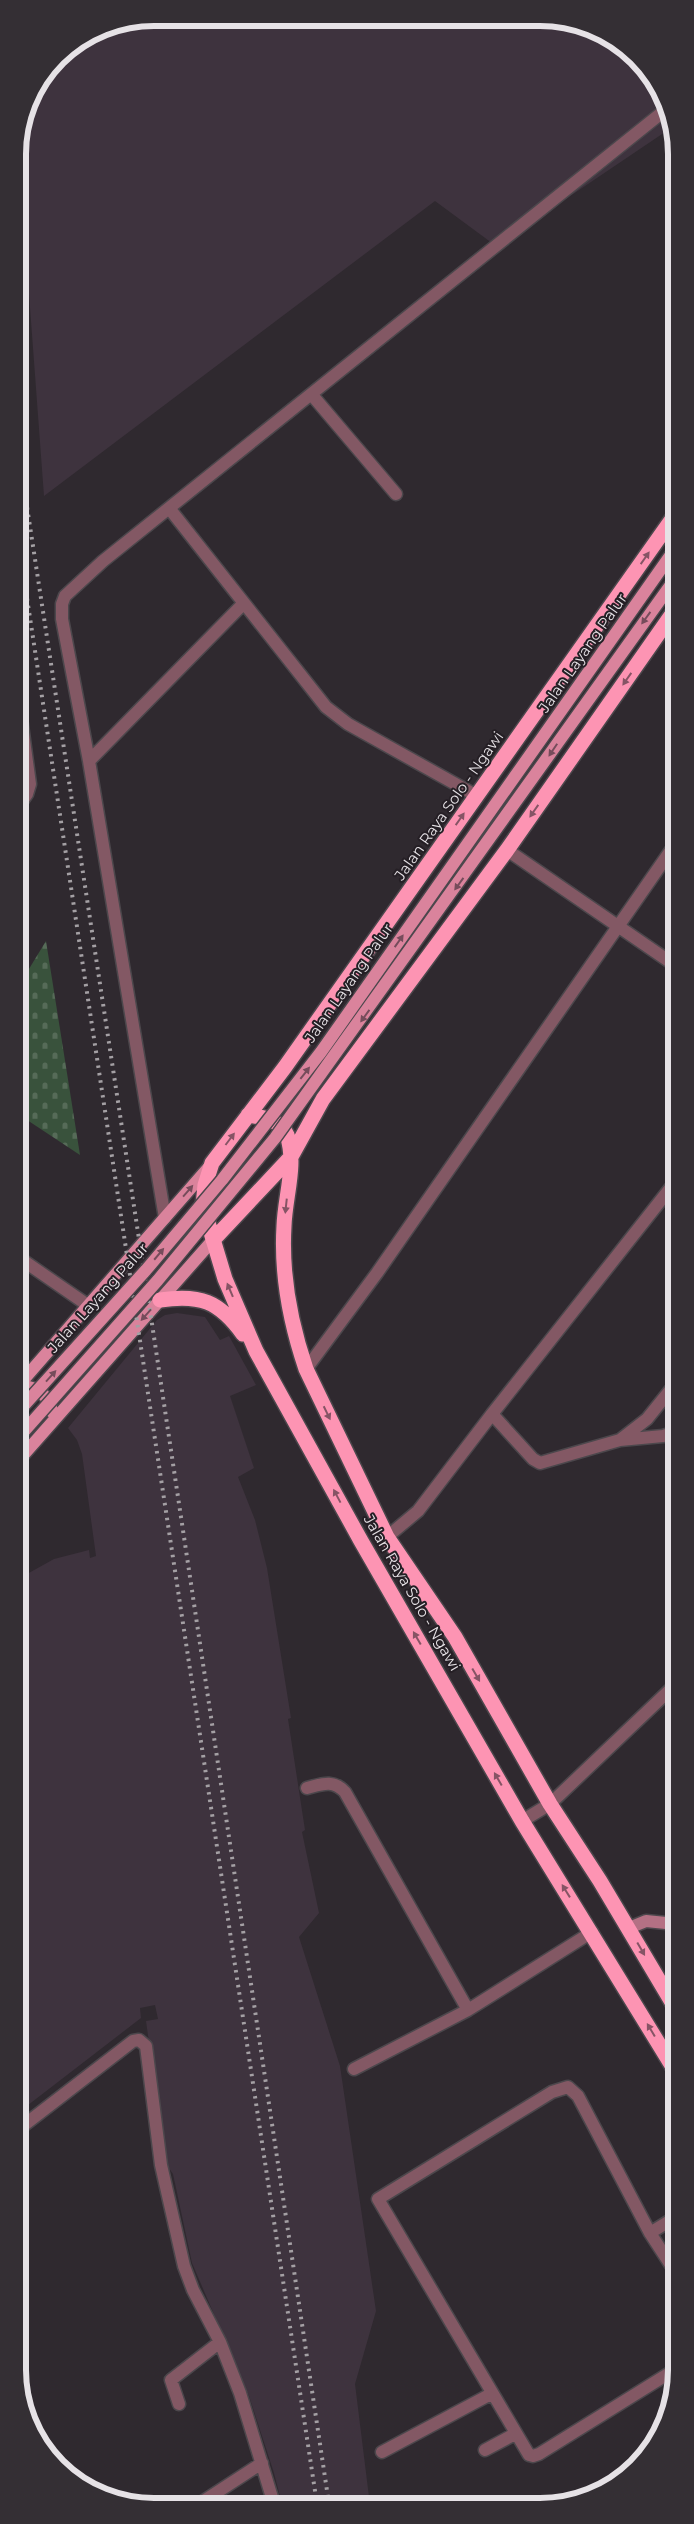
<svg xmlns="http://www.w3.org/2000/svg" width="694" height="2524" font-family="Montserrat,sans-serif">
	<defs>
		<pattern id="cemetery-stones" width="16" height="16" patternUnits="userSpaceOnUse" patternTransform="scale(1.25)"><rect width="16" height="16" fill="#39523c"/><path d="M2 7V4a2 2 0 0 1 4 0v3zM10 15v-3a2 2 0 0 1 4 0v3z" fill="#566b58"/></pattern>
	</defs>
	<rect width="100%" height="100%" fill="#2f292f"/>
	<path fill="#3e333e" d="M 155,18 L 566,20 L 608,36 L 642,64 L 671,128 L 496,246 L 435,201 L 44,496 L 18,146 L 28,102 L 58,57 L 102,28 Z
		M 177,1313 L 205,1317 L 220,1340 L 229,1336 L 256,1385 L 230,1396 L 254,1468 L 238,1477 L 255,1520 L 267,1568 L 291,1718 L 288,1719 L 305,1830 L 302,1832 L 319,1913 L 299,1937 L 340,2066 L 376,2311 L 355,2384 L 370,2505 L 282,2504 L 274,2473 L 249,2396 L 192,2263 L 173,2174 L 166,2164 L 146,2021 L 158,2019 L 155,2005 L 140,2008 L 141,2018 L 19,2112 L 18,1579 L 54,1559 L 89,1550 L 90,1558 L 96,1556 L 82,1454 L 77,1440 L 68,1428 L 157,1320 L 165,1315 Z"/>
	<path fill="url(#cemetery-stones)" d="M 46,941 L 80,1155 L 18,1114 L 18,987 Z"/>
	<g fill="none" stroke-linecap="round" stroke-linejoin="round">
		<g stroke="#4c474c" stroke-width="15">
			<path id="street" d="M 312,395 L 396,494
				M 169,508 L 326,707 L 348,724 L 477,796
				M 18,696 L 30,784 L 27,794 L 18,807
				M 89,761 L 244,603
				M 507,850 L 676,966
				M 165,1218 L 89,761 L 62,619 L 62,604 L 65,596 L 103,561 L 664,111
				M 18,1257 L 89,1306
				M 306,1369 L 377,1273 L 676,843
				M 492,1414 L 676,1181
				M 620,1440 L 647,1419 L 676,1383
				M 387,1537 L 418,1511 L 492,1414 L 533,1459 L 540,1463 L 620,1440 L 663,1436 L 676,1432
				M 307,1788 C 322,1784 333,1779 345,1792 L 468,2010
				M 522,1821 L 550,1804 L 676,1684
				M 354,2069 L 468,2010 L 592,1932
				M 19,2129 L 133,2041 L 139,2040 L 146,2046 L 161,2165 L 184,2266 L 193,2290 L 220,2342 L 240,2393 L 274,2504
				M 650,2233 L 676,2217
				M 676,2273 L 650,2233 L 578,2096 L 568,2087 L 552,2092 L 378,2199 L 529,2455 L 533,2456 L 539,2454 L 676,2369
				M 179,2404 L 171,2380 L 220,2342
				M 485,2450 L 515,2434
				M 382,2452 L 491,2394
				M 199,2504 L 262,2463"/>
		</g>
		<g stroke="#4c474c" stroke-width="15">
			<path id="secondary" d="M 629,1928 L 646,1921 L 676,1924"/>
		</g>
		<g stroke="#4c474c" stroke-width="15">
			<path id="primary" d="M 18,1386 L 210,1166
				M 18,1388 C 34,1383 50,1396 52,1412
				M 18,1461 L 213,1240"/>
		</g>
		<g stroke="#4c474c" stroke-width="18">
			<path id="highway" d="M 675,515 L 285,1067 L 212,1163 L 205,1185 L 203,1206 L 225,1279 L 256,1351 L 361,1541 L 522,1821 L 676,2072
				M 248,1115 C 262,1117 281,1120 287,1135 C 297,1164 285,1196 284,1226 C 281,1275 290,1322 306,1369 L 387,1537 L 455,1637 L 550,1804 L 600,1881 L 676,2009
				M 213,1240 L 291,1157 L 323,1099 L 507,850 L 675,610
				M 160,1300 C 200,1294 219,1301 243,1334"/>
		</g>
		<use href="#street" stroke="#835864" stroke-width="12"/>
		<use href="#secondary" stroke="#b47184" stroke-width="12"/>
		<use href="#primary" stroke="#da839c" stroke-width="12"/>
		<use href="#highway" stroke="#fd94b3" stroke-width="15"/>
		<path stroke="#a4a0a4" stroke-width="4" stroke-dasharray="2.5 5" stroke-linecap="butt" d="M 18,448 L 154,1337 L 329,2504
			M 18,539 L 317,2504"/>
		<g stroke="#4c474c" stroke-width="15" stroke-linecap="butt">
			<path id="primary-bridge" d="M 18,1412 L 146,1270 L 222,1180 L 321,1052 L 675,549
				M 18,1438 L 158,1280 L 275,1138 L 675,579"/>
		</g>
		<use href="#primary-bridge" stroke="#da839c" stroke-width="12"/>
	</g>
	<defs><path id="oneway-solid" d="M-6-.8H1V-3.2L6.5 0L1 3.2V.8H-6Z" transform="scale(1.25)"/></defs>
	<g fill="#865465">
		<use href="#oneway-solid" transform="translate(645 558) rotate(-55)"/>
		<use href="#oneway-solid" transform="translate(627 679) rotate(125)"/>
		<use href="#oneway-solid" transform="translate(534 811) rotate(125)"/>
		<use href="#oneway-solid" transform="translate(460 819) rotate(-55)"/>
		<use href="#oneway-solid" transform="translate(230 1139) rotate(-53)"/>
		<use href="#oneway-solid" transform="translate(286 1206) rotate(96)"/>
		<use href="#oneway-solid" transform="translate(230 1290) rotate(-113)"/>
		<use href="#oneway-solid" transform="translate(327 1413) rotate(64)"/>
		<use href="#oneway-solid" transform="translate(337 1496) rotate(-118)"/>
		<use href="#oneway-solid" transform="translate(417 1638) rotate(-120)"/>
		<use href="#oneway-solid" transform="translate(476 1675) rotate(60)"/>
		<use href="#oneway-solid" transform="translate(498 1779) rotate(-120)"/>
		<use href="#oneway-solid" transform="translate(566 1891) rotate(-122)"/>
		<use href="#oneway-solid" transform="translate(641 1949) rotate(60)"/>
		<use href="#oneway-solid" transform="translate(651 2030) rotate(-121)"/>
	</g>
	<g fill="#764c5b">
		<use href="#oneway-solid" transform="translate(646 618) rotate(126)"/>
		<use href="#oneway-solid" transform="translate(553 750) rotate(124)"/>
		<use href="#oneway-solid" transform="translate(459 884) rotate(126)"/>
		<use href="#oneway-solid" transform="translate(399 941) rotate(-55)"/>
		<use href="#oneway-solid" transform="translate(365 1016) rotate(126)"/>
		<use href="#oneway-solid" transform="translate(305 1073) rotate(-52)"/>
		<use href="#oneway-solid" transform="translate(188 1191) rotate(-49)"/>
		<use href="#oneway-solid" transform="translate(159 1254) rotate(-50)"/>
		<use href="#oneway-solid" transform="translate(146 1315) rotate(132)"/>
		<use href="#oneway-solid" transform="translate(51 1376) rotate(-48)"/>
	</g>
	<g text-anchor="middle" stroke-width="4" stroke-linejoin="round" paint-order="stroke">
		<g font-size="15" fill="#e6e2e6" stroke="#251f25">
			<text transform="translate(583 653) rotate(-55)" y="5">Jalan Layang Palur</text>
			<text transform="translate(449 806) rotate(-55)" y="5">Jalan Raya Solo - Ngawi</text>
			<text transform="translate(349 983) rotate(-55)" y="5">Jalan Layang Palur</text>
			<text transform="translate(98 1298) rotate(-48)" y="5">Jalan Layang Palur</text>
			<text transform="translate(412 1593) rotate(60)" y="5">Jalan Raya Solo - Ngawi</text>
		</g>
	</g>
	<path d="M0 0H694V2524H0ZM154 26H540A128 128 0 0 1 668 154V2370A128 128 0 0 1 540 2498H154A128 128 0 0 1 26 2370V154A128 128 0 0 1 154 26Z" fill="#342f34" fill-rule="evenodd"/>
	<path fill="none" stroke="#e6e2e6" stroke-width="6" d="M154 26H540A128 128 0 0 1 668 154V2370A128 128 0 0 1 540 2498H154A128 128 0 0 1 26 2370V154A128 128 0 0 1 154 26Z"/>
</svg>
